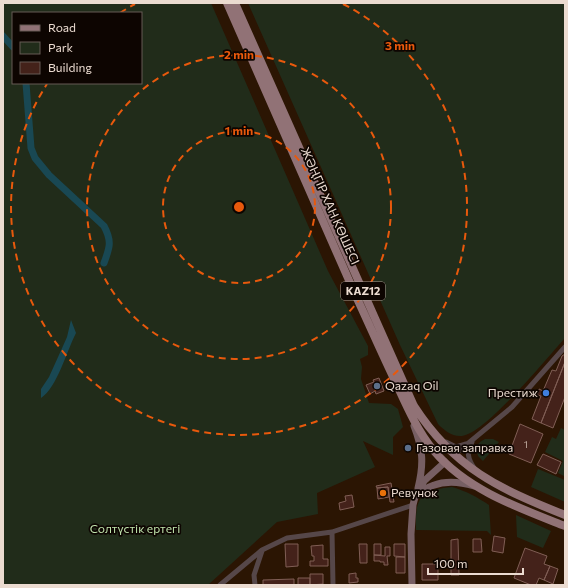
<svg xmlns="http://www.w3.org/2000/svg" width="568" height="588" font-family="Commissioner,sans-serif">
	<rect width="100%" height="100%" fill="#2b1503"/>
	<path fill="#212c1a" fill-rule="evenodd" d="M 3,3 L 211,3 L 328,271 L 368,346 L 368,355 L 360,359 L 362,367 L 361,379 L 369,403 L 391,404 L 398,409 L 403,427 L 393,437 L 393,455 L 363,441 L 375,467 L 317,493 L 318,514 L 277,522 L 208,585 L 3,585 ZM 13,13 L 141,13 L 141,83 L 13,83 Z
		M 248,3 L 565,3 L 565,338 C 547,358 485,434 462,436 C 452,437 444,430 438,424 L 400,345 Z
		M 561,428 L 565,430 L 564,476 L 558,473 L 563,461 L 545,452 L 552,437 L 556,439 Z
		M 485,439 L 493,439 L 499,442 L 483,461 L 478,456 L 476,447 L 480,442 Z
		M 538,469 L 565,480 L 565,502 L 531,487 Z
		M 452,487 C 466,491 477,497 489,505 L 491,535 L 487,531 L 416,530 C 415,499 419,490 452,487 Z
		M 516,515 L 551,531 L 543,548 L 517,537 Z"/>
	<path fill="#194853" d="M 71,320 L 76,333 C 67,350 57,388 41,398 L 41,389 L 49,377 L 63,346 L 67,337 Z"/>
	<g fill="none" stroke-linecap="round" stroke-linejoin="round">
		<path stroke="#194853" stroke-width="7" d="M 3,36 L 13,47
			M 26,83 L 31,148 L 35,158 L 49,175 L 104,226 C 112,241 110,247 104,263"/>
	</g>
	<path fill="#44221a" stroke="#805e55" d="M 565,354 L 565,362 L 541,423 L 532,419 L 541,396 L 537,395 L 539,389 L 543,391 L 552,370 L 556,371 L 562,356 Z
		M 565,362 L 565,397 L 553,428 L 541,423 Z
		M 379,378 L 384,391 L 376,394 L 375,391 L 370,394 L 366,385 L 374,382 L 373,380 Z
		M 520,424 L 543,434 L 531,463 L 509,454 Z
		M 543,454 L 561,462 L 556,474 L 537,465 Z
		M 391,483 L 394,502 L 390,502 L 388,487 L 377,488 L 376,486 Z
		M 388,487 L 389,497 L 378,499 L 377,488 Z
		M 352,495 L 354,507 L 340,510 L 339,503 L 346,501 L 345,496 Z
		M 494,536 L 505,538 L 503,553 L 492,551 Z
		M 458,539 L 459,575 L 451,575 L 451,540 Z
		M 473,539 L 481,539 L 482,552 L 473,552 Z
		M 285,544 L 298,544 L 298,566 L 286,567 Z
		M 359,544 L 367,544 L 367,563 L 360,563 Z
		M 374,544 L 381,544 L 381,555 L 374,555 Z
		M 394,544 L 405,544 L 405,557 L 394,556 Z
		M 323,545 L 323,559 L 328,559 L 328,566 L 310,566 L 310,561 L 314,561 L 314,556 L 312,556 L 311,546 Z
		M 385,547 L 390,547 L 390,556 L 387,556 L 388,565 L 384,565 L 384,562 L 380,562 L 380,561 L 374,561 L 374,555 L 385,556 Z
		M 525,548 L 547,556 L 544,564 L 550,566 L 544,580 L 539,578 L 536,585 L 531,585 L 514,578 Z
		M 396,557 L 405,557 L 405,573 L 396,573 Z
		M 422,564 L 438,564 L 438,580 L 422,580 Z
		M 550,566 L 558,569 L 553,584 L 544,580 Z
		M 356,573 L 356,578 L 358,578 L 358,582 L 349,583 L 349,574 Z
		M 310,574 L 323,574 L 323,584 L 310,585 Z
		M 298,578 L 310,578 L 310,585 L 298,585 Z
		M 294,579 L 294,585 L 263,585 L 263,580 Z"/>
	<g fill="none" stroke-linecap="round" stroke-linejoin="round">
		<path stroke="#564749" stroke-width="5" d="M 446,442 L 456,447 L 466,444
			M 472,442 C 466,452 468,459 474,468
			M 454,455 L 512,407 L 565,347
			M 332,532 L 333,585
			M 220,585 L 262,550 L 287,538 L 332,532 L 413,505
			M 255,585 L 254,575 L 262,551"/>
		<path stroke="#775f63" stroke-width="7" d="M 414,426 C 423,449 424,464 418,488
			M 418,495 C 434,480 454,480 474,486
			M 412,585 L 411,534 L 413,505 L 415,497 L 424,481 L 445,462"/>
		<path stroke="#917276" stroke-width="8" d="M 227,3 C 270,100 313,197 355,294 C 369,324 382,354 396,383 C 407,407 417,430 434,451 C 467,490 519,508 565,526
			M 235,3 L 414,406 C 454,468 499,489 565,515"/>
	</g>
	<g fill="none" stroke="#e8590c" stroke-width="2" stroke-dasharray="7 5">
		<circle cx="239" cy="207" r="76"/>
		<circle cx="239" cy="207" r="152"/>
		<path d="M120 13A228 228 0 0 1 135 4M343 4A228 228 0 1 1 47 84"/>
	</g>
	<g fill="#5c6f8a" stroke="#0d0501" stroke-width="1.5">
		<circle cx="377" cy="386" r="4"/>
		<circle cx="408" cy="448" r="4"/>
	</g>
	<circle fill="#3f7fe0" stroke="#0d0501" stroke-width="1.5" cx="546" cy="393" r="4"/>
	<circle fill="#e8710a" stroke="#0d0501" stroke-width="1.5" cx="383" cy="493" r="4"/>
	<g text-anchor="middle" stroke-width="3.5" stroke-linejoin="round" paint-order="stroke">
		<g font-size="10" fill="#c1ada2">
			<text x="526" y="448">1</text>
		</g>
		<rect fill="#0d0501" stroke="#a89b92" stroke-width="1" x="341" y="282" width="44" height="18" rx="3"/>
		<g font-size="11" font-weight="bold" fill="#ebdbd0">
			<text x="363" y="295">KAZ12</text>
		</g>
		<g font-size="12" fill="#ebdbd0" stroke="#0d0501">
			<text transform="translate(330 206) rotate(66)" y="4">ЖӘҢГІР ХАН КӨШЕСІ</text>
		</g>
		<g font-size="12" fill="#ebdbd0" stroke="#0d0501" text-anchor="start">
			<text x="385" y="390">Qazaq Oil</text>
			<text x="538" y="397" text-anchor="end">Престиж</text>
			<text x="416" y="452">Газовая заправка</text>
			<text x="391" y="497">Ревунок</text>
		</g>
		<g font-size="12" fill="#c1e5ad" stroke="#0d0501">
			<text x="135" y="533">Солтүстік ертегі</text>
		</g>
	</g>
	<circle cx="239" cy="207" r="6" fill="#e8590c" stroke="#0d0501" stroke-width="2"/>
	<g font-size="12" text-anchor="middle" font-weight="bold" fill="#e8590c" stroke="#0d0501" stroke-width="3.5" stroke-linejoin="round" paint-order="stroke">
		<text x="400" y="50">3 min</text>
		<text x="239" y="59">2 min</text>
		<text x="239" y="135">1 min</text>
	</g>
	<rect width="568" height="588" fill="none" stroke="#ebdbd0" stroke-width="8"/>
	<rect x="12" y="12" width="130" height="72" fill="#0d0501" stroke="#665b54"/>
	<rect x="20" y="25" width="20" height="6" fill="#917276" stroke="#665b54"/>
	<text x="48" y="32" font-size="12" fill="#ebdbd0">Road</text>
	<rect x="20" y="42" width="20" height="12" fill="#212c1a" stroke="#665b54"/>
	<text x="48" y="52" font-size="12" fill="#ebdbd0">Park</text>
	<rect x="20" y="62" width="20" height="12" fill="#44221a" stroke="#665b54"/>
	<text x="48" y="72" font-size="12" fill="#ebdbd0">Building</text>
	<path d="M428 568v6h95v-6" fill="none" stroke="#ebdbd0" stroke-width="2"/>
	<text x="434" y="568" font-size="12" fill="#ebdbd0" stroke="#0d0501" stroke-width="3" paint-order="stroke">100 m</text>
</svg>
